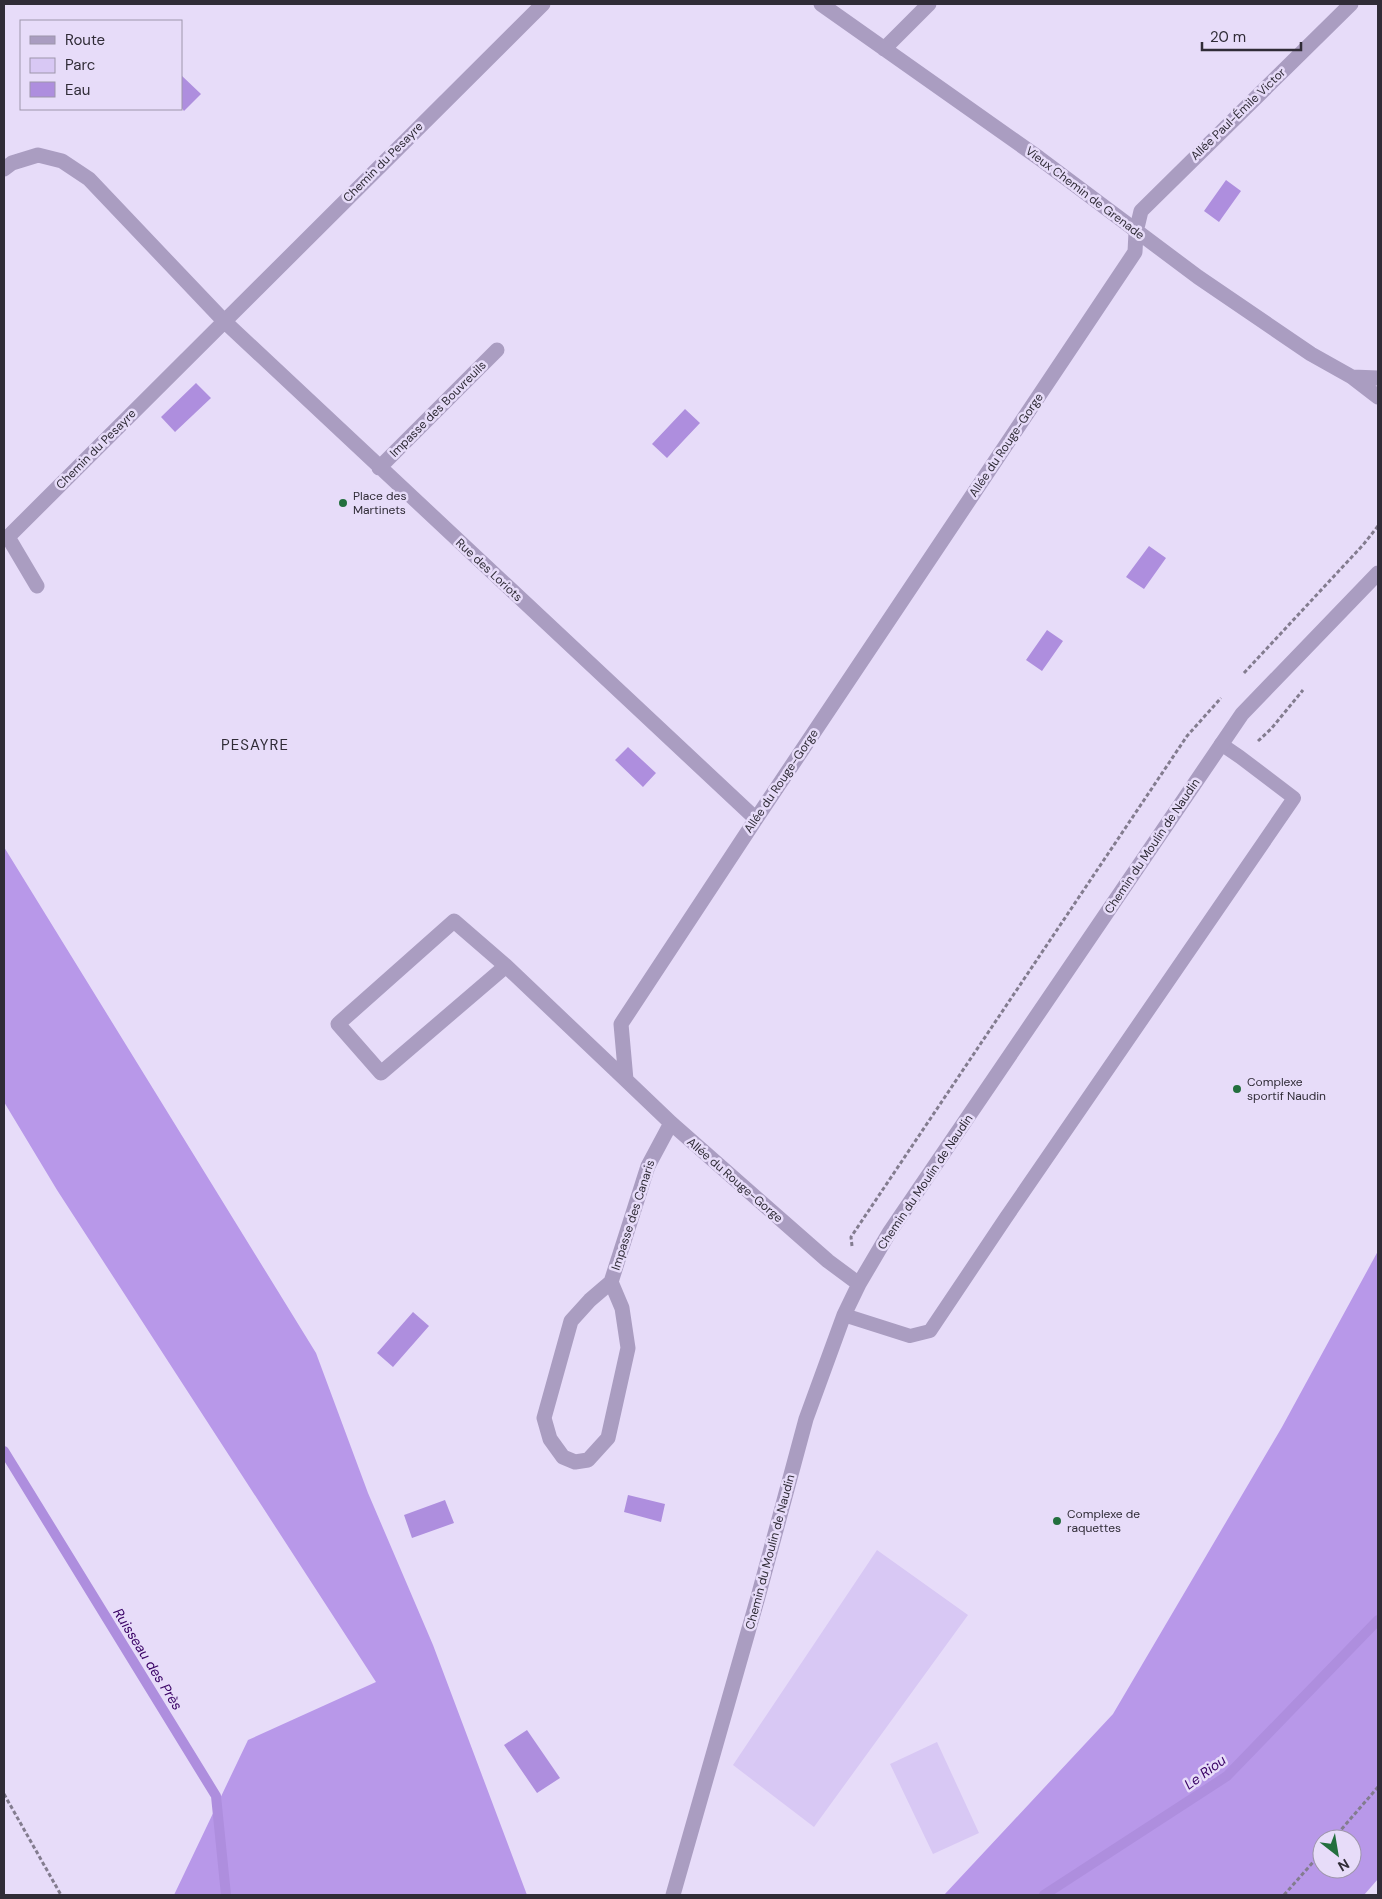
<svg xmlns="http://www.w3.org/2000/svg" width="1382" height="1899" font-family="'DM Sans',sans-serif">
	<rect width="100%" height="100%" fill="#e7dcf9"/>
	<path fill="#d8c8f4" d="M 877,1550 L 968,1615 L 814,1827 L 733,1765 Z
		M 937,1742 L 979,1833 L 933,1854 L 890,1764 Z"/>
	<path fill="#b898e9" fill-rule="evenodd" d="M 4,847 L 316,1353 L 368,1493 L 433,1645 L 527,1895 L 174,1895 L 248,1740 L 376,1682 L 57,1190 L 4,1102 Z
		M 1378,1251 L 1378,1879 L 1364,1895 L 944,1895 L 1113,1714 L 1282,1427 ZM 1322,1839 L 1352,1839 L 1352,1869 L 1322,1869 Z"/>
	<path fill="#ae8ede" d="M 181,75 L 201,94 L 184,111 L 181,107 Z
		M 1226,180 L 1241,191 L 1219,222 L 1204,211 Z
		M 196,383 L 211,398 L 175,432 L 161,417 Z
		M 685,409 L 700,423 L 667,458 L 652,444 Z
		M 1149,546 L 1166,558 L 1144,589 L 1126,577 Z
		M 1047,630 L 1063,641 L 1042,671 L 1026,660 Z
		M 628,747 L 656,773 L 643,787 L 615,760 Z
		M 413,1312 L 429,1326 L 393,1367 L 377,1353 Z
		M 628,1495 L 665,1504 L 661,1522 L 624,1512 Z
		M 445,1500 L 454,1523 L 412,1538 L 404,1515 Z
		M 527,1730 L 560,1778 L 537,1793 L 504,1745 Z"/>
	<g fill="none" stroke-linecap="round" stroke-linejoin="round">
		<path stroke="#ae8ede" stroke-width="10" d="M 4,1451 L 216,1796 L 226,1895
			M 1044,1895 L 1227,1776 L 1378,1620"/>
		<path stroke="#837c8f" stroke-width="3" stroke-dasharray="4 2.5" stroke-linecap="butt" d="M 1244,673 L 1363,545 L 1378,526
			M 1258,741 L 1271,729 L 1303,690
			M 852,1246 L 851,1237 L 1187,736 L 1221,698
			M 4,1794 L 61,1895
			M 1333,1839 L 1378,1787
			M 1284,1895 L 1322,1852"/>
		<path stroke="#aa9dc1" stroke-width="14" d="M 844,1315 L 910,1336 L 930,1331 L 1005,1219 L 1294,798 L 1240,757 L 1221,744"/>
		<path stroke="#aa9dc1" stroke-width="15" d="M 821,4 L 1039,158 L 1198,277 L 1311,354 L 1352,377 L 1378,397
			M 884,49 L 929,4
			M 4,169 L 12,163 L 38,155 L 62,161 L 89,179 L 224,321 L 756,819
			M 1352,377 L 1378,378
			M 379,468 L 497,350
			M 37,586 L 8,537 L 543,4
			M 506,966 L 381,1073 L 338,1024 L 454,921 L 506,966 L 626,1080
			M 611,1282 L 622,1308 L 628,1348 L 608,1438 L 588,1460 L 575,1462 L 563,1457 L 550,1439 L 544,1418 L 571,1321 L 590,1300 L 611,1282 L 648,1166 L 671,1123
			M 859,1284 L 828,1261 L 671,1123 L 626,1080 L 621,1024 L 756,819 L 1135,252 L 1136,232 L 1141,211 L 1351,4
			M 673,1895 L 758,1597 L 806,1419 L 844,1315 L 859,1284 L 889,1233 L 1242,714 L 1378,573"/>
	</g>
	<g fill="#236f3e" stroke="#e7dcf9" stroke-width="2">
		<circle cx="343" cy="503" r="5"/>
		<circle cx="1237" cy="1089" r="5"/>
		<circle cx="1057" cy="1521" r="5"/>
	</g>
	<g text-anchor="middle" stroke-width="5" stroke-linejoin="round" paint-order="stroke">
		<g font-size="12" fill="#302c37" stroke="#e7dcf9">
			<text transform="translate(1238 114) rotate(-44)" y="4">Allée Paul-Émile Victor</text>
			<text transform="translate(383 162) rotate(-45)" y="4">Chemin du Pesayre</text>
			<text transform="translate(1085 193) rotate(37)" y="4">Vieux Chemin de Grenade</text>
			<text transform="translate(438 409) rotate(-45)" y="4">Impasse des Bouvreuils</text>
			<text transform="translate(1006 445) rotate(-56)" y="4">Allée du Rouge-Gorge</text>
			<text transform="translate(96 449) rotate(-45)" y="4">Chemin du Pesayre</text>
			<text transform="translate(489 570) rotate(43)" y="4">Rue des Loriots</text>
			<text transform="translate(781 781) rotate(-56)" y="4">Allée du Rouge-Gorge</text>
			<text transform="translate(1152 846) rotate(-56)" y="4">Chemin du Moulin de Naudin</text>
			<text transform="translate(735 1180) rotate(41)" y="4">Allée du Rouge-Gorge</text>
			<text transform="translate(925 1182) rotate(-56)" y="4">Chemin du Moulin de Naudin</text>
			<text transform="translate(633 1215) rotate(-72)" y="4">Impasse des Canaris</text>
			<text transform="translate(770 1552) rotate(-75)" y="4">Chemin du Moulin de Naudin</text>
		</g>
		<g font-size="12" fill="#302c37" stroke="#e7dcf9" text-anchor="start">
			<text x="353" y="500">Place des<tspan x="353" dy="14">Martinets</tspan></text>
			<text x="1247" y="1086">Complexe<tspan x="1247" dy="14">sportif Naudin</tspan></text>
			<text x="1067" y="1518">Complexe de<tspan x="1067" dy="14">raquettes</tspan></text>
		</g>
		<g font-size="14" font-style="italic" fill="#380064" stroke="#e7dcf9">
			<text transform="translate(148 1659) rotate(58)" y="5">Ruisseau des Près</text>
			<text transform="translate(1205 1772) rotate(-36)" y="5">Le Riou</text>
		</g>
		<g font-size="15" letter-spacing="1" fill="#302c37" stroke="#e7dcf9">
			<text x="255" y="750">PESAYRE</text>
		</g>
	</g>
	<rect width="1382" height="1899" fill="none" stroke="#302c37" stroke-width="10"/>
	<rect x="20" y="20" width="162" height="90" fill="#e7dcf9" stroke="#9e96ab"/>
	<rect x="30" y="36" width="25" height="8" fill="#aa9dc1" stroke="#9e96ab"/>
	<text x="65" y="45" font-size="15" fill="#302c37">Route</text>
	<rect x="30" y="58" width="25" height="15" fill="#d8c8f4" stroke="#9e96ab"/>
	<text x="65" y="70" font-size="15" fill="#302c37">Parc</text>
	<rect x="30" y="82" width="25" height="15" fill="#ae8ede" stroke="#9e96ab"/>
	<text x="65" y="95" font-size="15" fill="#302c37">Eau</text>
	<g transform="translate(1337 1854) rotate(149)"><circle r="24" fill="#e7dcf9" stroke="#9e96ab"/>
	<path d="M0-4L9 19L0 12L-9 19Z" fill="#236f3e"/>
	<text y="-8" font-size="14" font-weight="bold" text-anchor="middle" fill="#302c37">N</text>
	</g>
	<path d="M1202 42v8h99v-8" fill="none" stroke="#302c37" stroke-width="2.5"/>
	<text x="1210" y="42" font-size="15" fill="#302c37" stroke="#e7dcf9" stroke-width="4" paint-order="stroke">20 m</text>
</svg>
